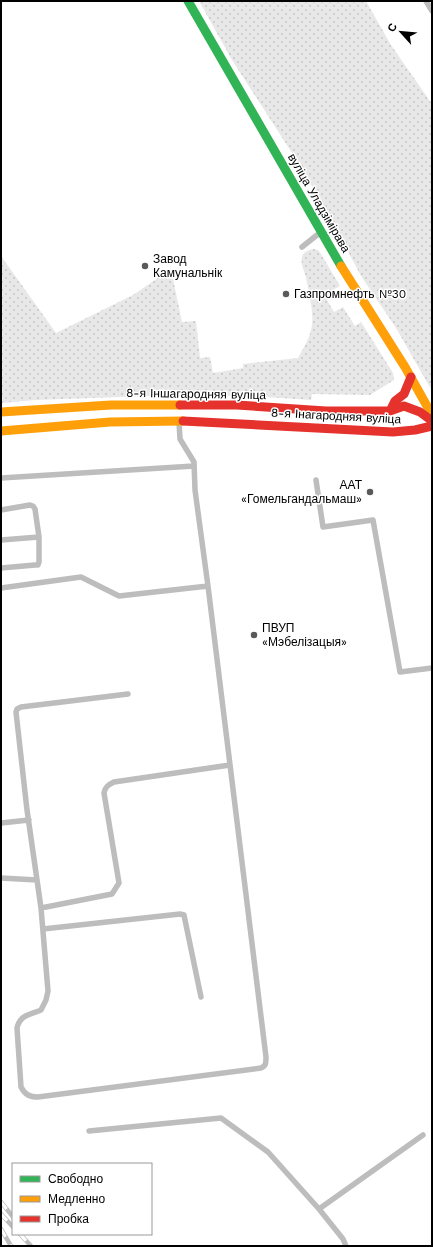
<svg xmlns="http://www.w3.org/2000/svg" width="433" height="1247" font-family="'Work Sans',sans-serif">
	<defs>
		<pattern id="grass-dots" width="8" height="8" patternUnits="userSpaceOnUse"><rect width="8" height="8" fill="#e8e8e8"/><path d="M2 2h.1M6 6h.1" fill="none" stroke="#c5c5c5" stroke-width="1.8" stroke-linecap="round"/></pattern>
	</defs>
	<rect width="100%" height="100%" fill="#fff"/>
	<path fill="url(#grass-dots)" d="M 199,1 L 366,1 L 391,45 L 432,104 L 432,391 L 396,328 L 361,276 L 326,210 L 292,153 L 232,60 Z
		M 313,249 L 318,250 L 321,254 L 340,286 L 324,295 L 334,312 L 343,307 L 355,326 L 361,322 L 393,373 L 394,380 L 370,395 L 312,394 L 311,400 L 250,396 L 176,395 L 36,400 L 1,403 L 1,256 L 56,333 L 133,295 L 171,269 L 182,322 L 196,321 L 200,358 L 210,357 L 213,373 L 243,368 L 243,364 L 298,358 C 302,350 309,340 311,330 C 315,317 309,292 306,278 C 305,272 300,264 302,257 C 303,252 308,250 313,249 Z"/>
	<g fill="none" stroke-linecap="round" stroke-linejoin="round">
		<path stroke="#bdbdbd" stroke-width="5.5" d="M 426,1 L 432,11
			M 302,247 L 317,235 L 321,234
			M 179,422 L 180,439 L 194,462 L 195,490 L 208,586 L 266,1057 C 266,1063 266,1066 261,1068 L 38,1097 C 30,1097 25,1095 21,1087 L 17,1028 C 20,1015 29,1015 41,1010 L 46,1000 L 48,991 L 41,908 L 112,894 L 119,883 L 104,793 C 105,787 108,785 114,782 L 230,765
			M 1,478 L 194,466
			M 316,480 L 323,527 L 373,520 L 400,672 L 432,668
			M 1,510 L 30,505 L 33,506 L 35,509 L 39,537 L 39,562 L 38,565 L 35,565 L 1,568
			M 1,540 L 39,537
			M 1,588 L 81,577 L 119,596 L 208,586
			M 1,823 L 29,820
			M 1,878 L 37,880
			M 41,908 L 27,810 L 16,712 L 17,709 L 21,707 L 128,694
			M 43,929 L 180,914 L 184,915 L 185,920 L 201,997
			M 89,1131 L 221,1118 L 268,1152 L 319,1209 L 343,1239 L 346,1246
			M 319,1209 L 423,1135"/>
		<path stroke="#30b455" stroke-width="9" d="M 188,1 L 341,266"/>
		<path stroke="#ff9f0a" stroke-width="9" d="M 341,266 L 405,367 L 432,415
			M 1,412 L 111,405 L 180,405
			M 1,431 L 110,422 L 183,421"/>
		<path stroke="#e5322d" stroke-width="9" d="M 180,405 L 237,405 L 326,411 L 390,411 L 404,406 L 420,412 L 432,421
			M 390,411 L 395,401 L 404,394 L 411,377
			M 183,421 L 393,432 L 415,430 L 432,426"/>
		<g stroke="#bdbdbd" stroke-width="4.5">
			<path id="rail" d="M 1,1202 L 13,1217
				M 1,1214 L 13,1227
				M 1,1229 L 11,1246
				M 20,1234 L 31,1246"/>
		</g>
		<use href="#rail" stroke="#fff" stroke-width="3" stroke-dasharray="9" stroke-linecap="butt"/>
	</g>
	<g fill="#595959" stroke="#fff" stroke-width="1.5">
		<circle cx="145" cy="266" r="4"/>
		<circle cx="286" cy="294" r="4"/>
		<circle cx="370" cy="492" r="4"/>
		<circle cx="254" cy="635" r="4"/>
	</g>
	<g text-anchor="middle" stroke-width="3" stroke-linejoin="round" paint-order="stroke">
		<g font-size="12" fill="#000" stroke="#fff">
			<text transform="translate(319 203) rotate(60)" y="4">вуліца Уладзімірава</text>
			<text transform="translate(196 394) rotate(1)" y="4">8-я Іншагародняя вуліца</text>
			<text transform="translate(336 416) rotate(3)" y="4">8-я Інагародняя вуліца</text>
		</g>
		<g font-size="12" fill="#000" stroke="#fff" text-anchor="start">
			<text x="153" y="263">Завод<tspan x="153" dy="14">Камунальнік</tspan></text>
			<text x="294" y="298">Газпромнефть №30</text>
			<text x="362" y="489" text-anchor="end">ААТ<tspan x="362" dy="14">«Гомельгандальмаш»</tspan></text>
			<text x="262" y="632">ПВУП<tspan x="262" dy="14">«Мэбелізацыя»</tspan></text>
		</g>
	</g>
	<rect width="433" height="1247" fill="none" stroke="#000000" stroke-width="4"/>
	<rect x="12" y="1163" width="140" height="72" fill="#ffffff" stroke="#999999"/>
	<rect x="20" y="1176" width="20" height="6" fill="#30b455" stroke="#999999"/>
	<text x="48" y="1183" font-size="12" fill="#000000">Свободно</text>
	<rect x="20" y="1196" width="20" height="6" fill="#ff9f0a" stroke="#999999"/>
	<text x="48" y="1203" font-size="12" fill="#000000">Медленно</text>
	<rect x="20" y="1216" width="20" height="6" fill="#e5322d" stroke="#999999"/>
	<text x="48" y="1223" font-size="12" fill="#000000">Пробка</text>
	<g transform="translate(401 32) rotate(297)" stroke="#ffffff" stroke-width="3" paint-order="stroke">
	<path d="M0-3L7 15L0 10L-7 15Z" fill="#000000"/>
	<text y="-6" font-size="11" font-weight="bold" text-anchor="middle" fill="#000000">С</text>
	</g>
</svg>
